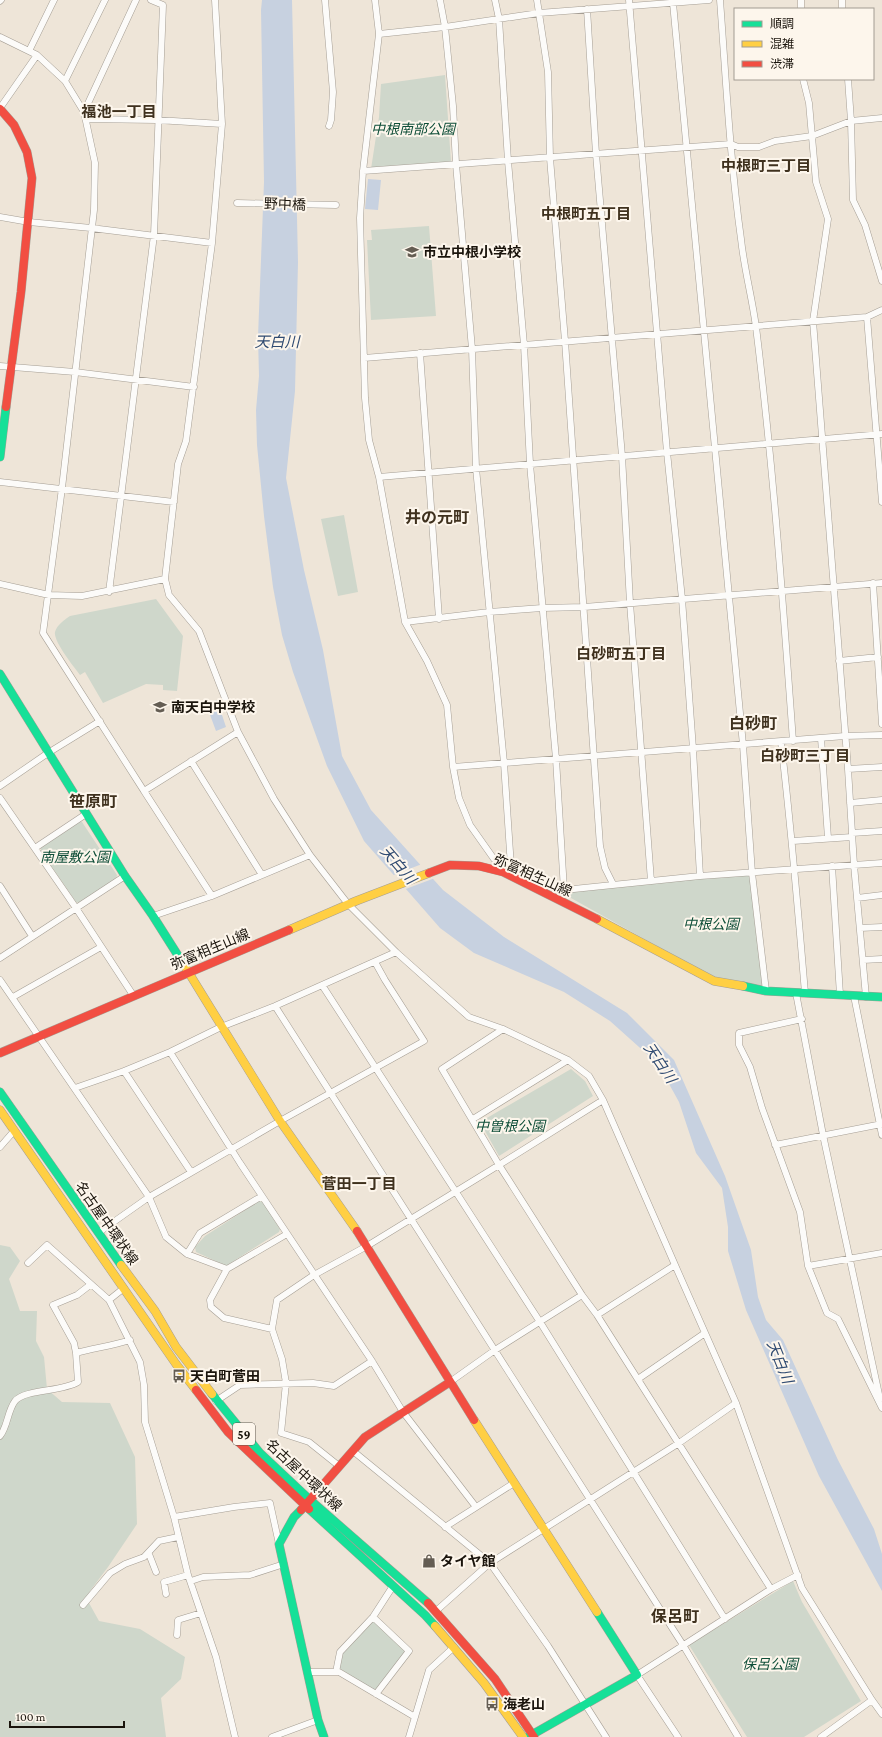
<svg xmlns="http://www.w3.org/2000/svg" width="882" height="1737" font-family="'Crimson Pro','Noto Sans JP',serif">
	<rect width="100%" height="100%" fill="#eee5d8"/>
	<path fill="#cfd7cb" d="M 445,75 L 451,162 L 371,169 L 379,117 L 381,84 Z
		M 429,226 L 436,316 L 371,320 L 367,240 L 372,240 L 371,230 Z
		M 344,515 L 358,592 L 338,596 L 321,519 Z
		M 156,599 L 183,636 L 177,691 L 163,690 L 163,685 L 146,684 L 103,703 L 85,672 L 80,675 C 74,667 53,641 55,632 C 57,625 64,620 70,616 Z
		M 78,821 L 82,822 L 117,875 L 116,879 L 80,903 L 76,902 L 41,851 L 41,848 Z
		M 750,875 L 764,987 L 716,979 L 562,893 L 611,886 Z
		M 571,1069 L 585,1081 L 593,1096 L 499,1156 L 480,1122 Z
		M 259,1201 L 263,1202 L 280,1229 L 279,1232 L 226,1266 L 196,1252 L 195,1247 L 205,1236 Z
		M 0,1245 L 10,1247 L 20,1261 L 9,1279 L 20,1311 L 37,1311 L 36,1341 L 44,1357 L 47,1389 L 62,1402 L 110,1403 L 135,1457 L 137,1524 L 108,1567 L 90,1591 L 89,1603 L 99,1621 L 140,1629 L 185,1657 L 181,1679 L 161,1698 L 166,1737 L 0,1737 Z
		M 793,1581 L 802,1602 L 861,1701 L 804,1737 L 747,1737 L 689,1645 Z
		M 371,1621 L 376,1622 L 404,1649 L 405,1652 L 378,1688 L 374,1690 L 339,1668 L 342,1653 Z"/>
	<path fill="#c7d1e0" d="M 262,0 L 292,0 L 298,262 L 295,391 L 286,478 L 304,570 L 323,650 L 342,756 L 371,810 L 443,890 L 504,937 L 627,1013 L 674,1060 L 725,1176 L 751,1250 L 758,1297 L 766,1320 L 783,1340 L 838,1460 L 874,1529 L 882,1554 L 882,1591 L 819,1476 L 746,1310 L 728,1251 L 728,1227 L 722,1188 L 696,1153 L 679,1102 L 658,1064 L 610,1021 L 564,992 L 474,953 L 440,928 L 364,841 L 327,766 L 293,672 L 282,635 L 273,587 L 264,516 L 257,445 L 256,410 L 259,376 L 258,337 L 264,182 L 261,10 Z
		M 368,179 L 381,180 L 378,210 L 365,209 Z
		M 217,700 L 226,727 L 216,731 L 206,704 Z"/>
	<path fill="#eee5d8" d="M 422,864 L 435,878 L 403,890 L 391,876 Z"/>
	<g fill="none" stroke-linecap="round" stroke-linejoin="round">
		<g stroke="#a59e94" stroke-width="7">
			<path id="street" d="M 325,0 L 333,92 L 331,120 L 329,126
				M 375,0 L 379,34 L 363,171 L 360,218 L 365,398 L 369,440 L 379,477 L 405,622 L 427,661 L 447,705 L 453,767 L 459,798 L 470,825 L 494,859 L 564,890 L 700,876 L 882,863
				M 440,0 L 445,27 L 453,106 L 456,164 L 472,349 L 476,468 L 504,763 L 511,867
				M 495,0 L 499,19 L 508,161 L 524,345 L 530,464 L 556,759 L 564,890
				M 537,0 L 548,72 L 550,158 L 565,341 L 600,846 L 605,868 L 613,884
				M 629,0 L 667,452 L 682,599 L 693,749 L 700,876
				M 720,0 C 726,79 730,160 741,239 C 744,268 752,297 756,327 C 773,464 783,603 793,741
				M 801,0 L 801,9
				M 842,0 L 842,9
				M 0,1 L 1,0
				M 673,3 L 743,745 L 752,873 L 766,991
				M 587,9 L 596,154 L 622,456 L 630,603 L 651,881
				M 379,34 L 445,27 L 539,13 L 709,0
				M 0,37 L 37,55 L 65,81 L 84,112 L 95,163 L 94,210 L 62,488 L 43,633 L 144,791 L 238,732 L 199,631 L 169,595 L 165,579
				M 29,51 L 54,0
				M 803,79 L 809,103 L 816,182 L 828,219 L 813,321 L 848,769 L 854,865 L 866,997
				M 848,79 L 851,121 L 853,200 L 865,225 L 882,281
				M 65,81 L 105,0
				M 0,108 L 37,55
				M 84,112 L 136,0
				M 86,119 L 157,120 L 222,124
				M 363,171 L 731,144 L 738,147 L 759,147 L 775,141 L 812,136 L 851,121 L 882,118
				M 237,203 L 336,205
				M 0,217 L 29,222 L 91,228 L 212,243
				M 867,317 L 882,502
				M 420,353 L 439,619
				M 364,358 L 867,317 L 882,310
				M 0,366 L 75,372 L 194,387
				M 379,477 L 882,434
				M 0,482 L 174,502
				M 873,583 L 882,724
				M 0,584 L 49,595 L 82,596 L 165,579 L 178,464 L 186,441 L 212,243 L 222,124 L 215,0
				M 109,592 L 154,235 L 163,5 L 151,0
				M 405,622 L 489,612 L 542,608 L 584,607 L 882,583
				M 839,661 L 878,657
				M 238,732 L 274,799 L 310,855 L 348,904 L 396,952 L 469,1017 L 503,1029 L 568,1060 L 589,1076 L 603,1100 L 675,1265 L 597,1315 L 582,1295 L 499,1165 L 603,1100
				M 821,738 L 828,838
				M 781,742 C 791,825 798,909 805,993
				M 191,761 L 262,875
				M 453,767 L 845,736 L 882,735
				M 848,769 L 882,767
				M 0,786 L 48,753 L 100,721
				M 144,791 L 212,896
				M 0,798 L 76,908 L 133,995
				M 850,803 L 882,800
				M 852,833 L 882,831
				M 793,841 L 852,837
				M 35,848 L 86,814
				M 832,866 L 840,995
				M 0,886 L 32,936
				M 857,898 L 882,895
				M 153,916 L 212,896 L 310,855
				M 860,928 L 882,927
				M 0,958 L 125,876
				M 863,960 L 882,959
				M 0,980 L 149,1197 L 98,1233
				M 322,985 L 540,1322 L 725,1619
				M 796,993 L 823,1135 L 880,1399
				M 854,996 L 882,1135
				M 13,997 L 101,947
				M 275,1006 L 683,1645 L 738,1737
				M 802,1019 L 739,1033 L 739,1045 L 750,1067 L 762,1108 L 800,1212 L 808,1266 L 827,1313 L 838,1319 L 882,1408
				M 170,1052 L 240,1163 L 372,1361 L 403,1412 L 476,1507
				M 124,1071 L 191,1172
				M 75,1088 L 124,1071 L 170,1052 L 221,1027 L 275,1006 L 396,952
				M 473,1119 L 568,1060
				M 775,1145 L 882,1124
				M 0,1147 L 14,1131
				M 187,1254 L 200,1233 L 262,1196
				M 28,1263 L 47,1245 L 109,1300
				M 675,1265 L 736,1403 L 802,1588 L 872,1700 L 882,1714
				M 808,1266 L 882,1253
				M 227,1269 L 187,1254 L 166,1237 L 149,1197 L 280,1121 L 424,1041 L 385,980 L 375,962
				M 124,1288 L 109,1300 L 140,1362 L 144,1385 L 145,1422 L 174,1517 L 188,1575 L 216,1657 L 235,1737
				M 597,1315 L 771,1589 L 637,1675 L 678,1737
				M 272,1329 L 224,1318 L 211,1307 L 210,1300 L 227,1269 L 287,1234
				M 76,1353 C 94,1348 112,1346 130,1340
				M 638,1379 L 705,1333
				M 450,1382 L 495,1350 L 582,1295
				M 216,1401 L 240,1385 L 313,1383 L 334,1386 L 372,1361
				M 0,1436 C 8,1426 7,1412 15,1401 C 25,1389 62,1392 78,1382 L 76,1353 L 74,1343 L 53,1305 L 77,1295 L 90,1285
				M 353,1451 L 490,1563 L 548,1646 L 606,1737
				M 339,1466 L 309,1442 L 281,1433 L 286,1383 L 282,1359 L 272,1329 L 277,1300 L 314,1275 L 367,1246 L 499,1165 L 442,1069 L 503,1029
				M 174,1517 L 234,1507 L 270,1503 L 279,1544
				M 445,1527 L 514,1483
				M 149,1554 L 156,1572
				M 191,1581 L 203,1577 L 250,1575 L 284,1564
				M 771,1589 L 798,1575
				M 166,1594 L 164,1582 L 188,1575
				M 83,1605 L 110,1573 L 125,1564 L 144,1557 L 159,1541 L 178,1537
				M 436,1611 L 490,1563 L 679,1443 L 736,1403
				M 373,1617 L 409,1651 L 376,1694
				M 177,1635 L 178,1620 L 201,1613
				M 307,1672 L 339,1672 L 415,1717
				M 336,1672 L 340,1652 L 373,1617 L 393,1586
				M 272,1737 L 318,1720
				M 409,1737 L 429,1670 L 454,1647
				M 821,1737 L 872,1700"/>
		</g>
		<g stroke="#a59e94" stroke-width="9">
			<path id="fast" d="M 0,457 L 6,407
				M 0,674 L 125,876 L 153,916 L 184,965
				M 743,986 L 766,991 L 882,997
				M 0,1092 L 121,1265
				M 212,1394 L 260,1453 L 309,1499 L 428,1603
				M 309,1509 L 425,1615 L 435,1626
				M 301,1510 L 294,1517 L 279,1544 L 318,1720 L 324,1737
				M 528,1737 L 637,1675 L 597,1612"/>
		</g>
		<g stroke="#a59e94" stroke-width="9">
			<path id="slow" d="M 597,919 L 714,981 L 743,986
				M 289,930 L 356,901 L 429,873
				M 184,965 L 280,1121 L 357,1231
				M 0,1110 L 176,1364 L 196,1390
				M 121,1265 L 155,1311 L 176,1347 L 212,1394
				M 474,1420 L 597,1612
				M 435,1626 L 484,1683 L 523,1737"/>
		</g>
		<g stroke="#a59e94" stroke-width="9">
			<path id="jam" d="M 0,109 L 14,125 L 27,152 L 32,178 L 21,292 L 6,407
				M 429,873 L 450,865 L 479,866 L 503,872 L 597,919
				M 0,1053 L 289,930
				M 357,1231 L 474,1420
				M 196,1390 L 228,1432 L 309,1509
				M 301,1510 L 365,1437 L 450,1382
				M 428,1603 L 495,1679 L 534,1737"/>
		</g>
		<use href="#street" stroke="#fcfbf9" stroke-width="6"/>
		<use href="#fast" stroke="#16e098" stroke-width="8"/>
		<use href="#slow" stroke="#ffcf43" stroke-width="8"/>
		<use href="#jam" stroke="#f24e42" stroke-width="8"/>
	</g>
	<defs>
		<g id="school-bare" transform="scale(1.08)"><path d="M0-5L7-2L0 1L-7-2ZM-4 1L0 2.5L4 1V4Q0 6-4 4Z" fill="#645d53" stroke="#fdf6ec" stroke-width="2.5" paint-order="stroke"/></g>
		<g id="bus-bare" transform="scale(1.08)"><path d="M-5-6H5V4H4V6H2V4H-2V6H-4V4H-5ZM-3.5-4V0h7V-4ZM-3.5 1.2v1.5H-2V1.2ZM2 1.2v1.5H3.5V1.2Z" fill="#645d53" stroke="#fdf6ec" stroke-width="2.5" paint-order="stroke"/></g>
		<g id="shop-bare" transform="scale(1.08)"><path d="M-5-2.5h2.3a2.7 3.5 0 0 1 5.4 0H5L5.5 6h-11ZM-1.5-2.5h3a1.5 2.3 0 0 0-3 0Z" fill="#645d53" stroke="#fdf6ec" stroke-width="2.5" paint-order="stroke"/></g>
	</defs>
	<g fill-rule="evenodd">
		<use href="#school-bare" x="412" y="252"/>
		<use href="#school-bare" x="160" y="707"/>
		<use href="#bus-bare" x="179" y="1376"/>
		<use href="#shop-bare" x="429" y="1561"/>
		<use href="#bus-bare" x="492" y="1704"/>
	</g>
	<g text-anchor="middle" stroke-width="4" stroke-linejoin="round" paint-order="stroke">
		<rect fill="#fdf6ec" stroke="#5e584f" stroke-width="1" x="233" y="1423" width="22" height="22" rx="3"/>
		<g font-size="13" font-weight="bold" fill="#1a140c">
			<text x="244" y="1439">59</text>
		</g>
		<g font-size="14" font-style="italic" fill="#0e4e38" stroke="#fdf6ec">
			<text x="413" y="134">中根南部公園</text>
			<text x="75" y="862">南屋敷公園</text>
			<text x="711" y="929">中根公園</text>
			<text x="510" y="1131">中曽根公園</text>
			<text x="770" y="1669">保呂公園</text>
		</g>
		<g font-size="14" fill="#1a140c" stroke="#fdf6ec">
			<text transform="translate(285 204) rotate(2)" y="5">野中橋</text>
			<text transform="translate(533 875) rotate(24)" y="5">弥富相生山線</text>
			<text transform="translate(210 949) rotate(-23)" y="5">弥富相生山線</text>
			<text transform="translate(107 1223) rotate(55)" y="5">名古屋中環状線</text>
			<text transform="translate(304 1475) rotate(43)" y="5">名古屋中環状線</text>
		</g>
		<g font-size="14" font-weight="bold" fill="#1a140c" stroke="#fdf6ec" text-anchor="start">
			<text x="423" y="257">市立中根小学校</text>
			<text x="171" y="712">南天白中学校</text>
			<text x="190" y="1381">天白町菅田</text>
			<text x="440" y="1566">タイヤ館</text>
			<text x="503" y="1709">海老山</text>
		</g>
		<g font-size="15" font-weight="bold" fill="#3f311e" stroke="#fdf6ec">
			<text x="119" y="117">福池一丁目</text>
			<text x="766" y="171">中根町三丁目</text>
			<text x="586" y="219">中根町五丁目</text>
			<text x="621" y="659">白砂町五丁目</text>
			<text x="805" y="761">白砂町三丁目</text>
			<text x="359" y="1189">菅田一丁目</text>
		</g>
		<g font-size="15" font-style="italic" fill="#304b72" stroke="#fdf6ec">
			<text x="277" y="347">天白川</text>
			<text transform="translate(398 865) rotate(49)" y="5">天白川</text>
			<text transform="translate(660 1063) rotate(56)" y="5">天白川</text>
			<text transform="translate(780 1362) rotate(68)" y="5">天白川</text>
		</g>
		<g font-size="16" font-weight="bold" fill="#3f311e" stroke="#fdf6ec">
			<text x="437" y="523">井の元町</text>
			<text x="753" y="729">白砂町</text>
			<text x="93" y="807">笹原町</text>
			<text x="675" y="1622">保呂町</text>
		</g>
	</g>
	<rect x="734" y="8" width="140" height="72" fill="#fdf6ec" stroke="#a29c92"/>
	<rect x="742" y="21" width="20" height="6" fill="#16e098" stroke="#a29c92"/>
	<text x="770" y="28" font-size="12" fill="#1a140c">順調</text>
	<rect x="742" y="41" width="20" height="6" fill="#ffcf43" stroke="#a29c92"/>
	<text x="770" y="48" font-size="12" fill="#1a140c">混雑</text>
	<rect x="742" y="61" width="20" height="6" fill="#f24e42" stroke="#a29c92"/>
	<text x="770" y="68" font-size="12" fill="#1a140c">渋滞</text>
	<path d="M10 1721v6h114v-6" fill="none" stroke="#1a140c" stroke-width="2"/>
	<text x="16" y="1721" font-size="12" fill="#1a140c" stroke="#fdf6ec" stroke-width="3" paint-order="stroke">100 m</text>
</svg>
